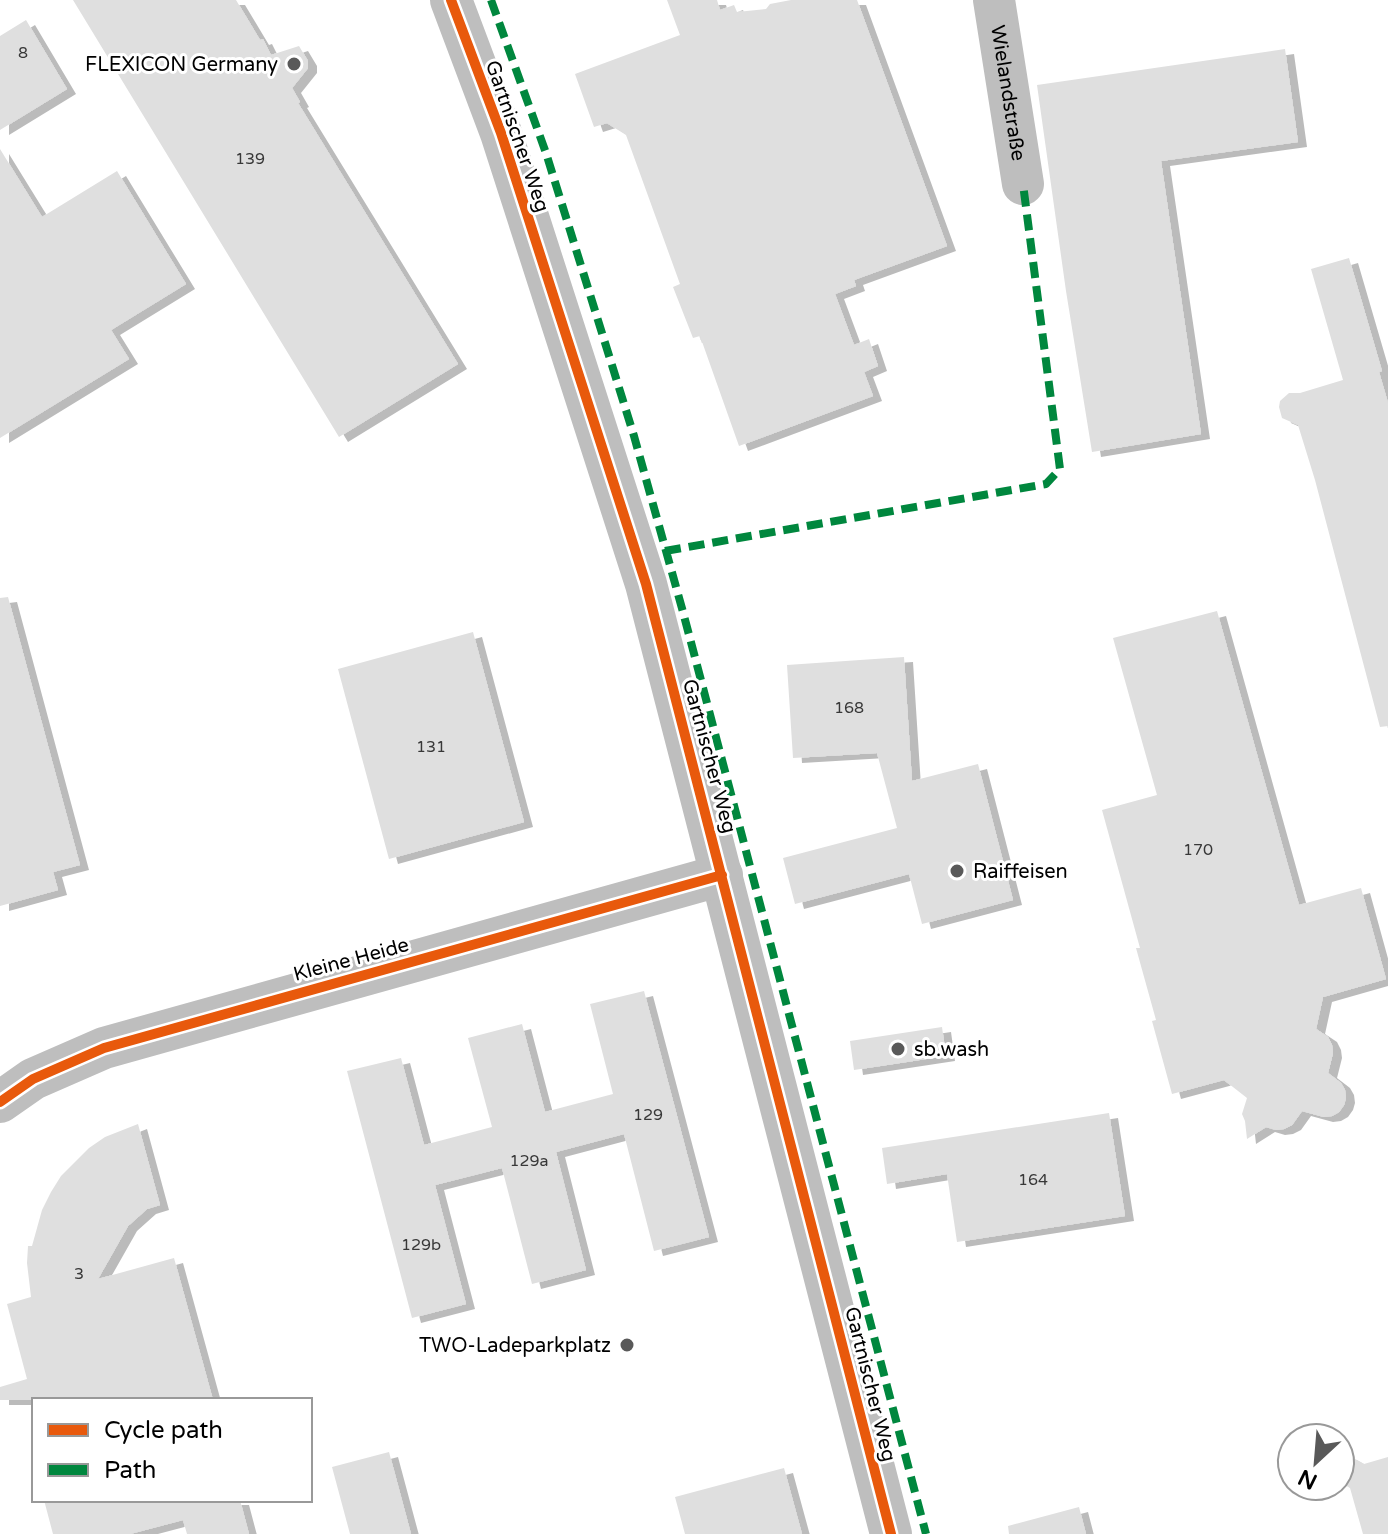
<svg xmlns="http://www.w3.org/2000/svg" width="1388" height="1534" font-family="'Varela Round',sans-serif">
	<defs>
		<filter id="shadow"><feDropShadow dx="9" dy="5" stdDeviation="0" flood-color="#0004"/></filter>
	</defs>
	<rect width="100%" height="100%" fill="#fff"/>
	<path fill="#dfdfdf" filter="url(#shadow)" d="M 73,0 L 236,0 L 260,40 L 263,39 L 271,55 L 299,46 L 308,61 L 308,68 L 292,88 L 300,102 L 298,103 L 458,364 L 339,437 Z
		M 667,0 L 717,0 L 720,10 L 734,5 L 737,12 L 766,9 L 770,4 L 791,0 L 857,0 L 947,246 L 854,280 L 856,286 L 835,294 L 854,345 L 869,339 L 878,366 L 864,372 L 873,396 L 739,446 L 700,336 L 693,338 L 673,287 L 680,284 L 626,135 L 607,123 L 594,127 L 575,74 L 680,35 Z
		M 26,20 L 67,89 L 0,130 L 0,36 Z
		M 1285,49 L 1298,142 L 1161,161 L 1201,434 L 1092,452 L 1066,291 L 1037,85 Z
		M 0,149 L 42,217 L 117,171 L 186,284 L 111,330 L 129,359 L 0,438 Z
		M 1349,258 L 1382,371 L 1379,372 L 1388,403 L 1388,726 L 1380,727 L 1315,480 L 1298,425 L 1282,418 L 1279,407 L 1280,401 L 1289,393 L 1300,393 L 1343,380 L 1311,269 Z
		M 8,597 L 80,865 L 53,872 L 58,890 L 0,906 L 0,598 Z
		M 1217,611 L 1299,905 L 1361,888 L 1386,979 L 1323,997 L 1316,1029 L 1328,1037 L 1332,1045 L 1333,1053 L 1328,1073 L 1341,1083 L 1345,1090 L 1346,1098 L 1344,1105 L 1339,1112 L 1332,1116 L 1324,1117 L 1302,1111 L 1292,1125 L 1284,1129 L 1276,1130 L 1266,1127 L 1247,1139 L 1245,1121 L 1242,1114 L 1247,1098 L 1224,1080 L 1172,1094 L 1152,1021 L 1156,1020 L 1136,948 L 1140,948 L 1102,810 L 1157,795 L 1113,638 Z
		M 473,632 L 524,822 L 389,859 L 338,669 Z
		M 904,657 L 912,781 L 978,764 L 1013,900 L 922,924 L 909,874 L 795,904 L 783,858 L 897,828 L 877,753 L 793,758 L 787,665 Z
		M 644,991 L 709,1237 L 654,1251 L 624,1134 L 556,1152 L 586,1270 L 532,1284 L 502,1168 L 435,1185 L 466,1304 L 412,1318 L 347,1071 L 401,1058 L 424,1145 L 492,1127 L 468,1038 L 522,1024 L 545,1112 L 613,1094 L 590,1004 Z
		M 942,1027 L 946,1056 L 854,1070 L 850,1041 Z
		M 1109,1113 L 1125,1216 L 957,1242 L 947,1174 L 887,1184 L 882,1148 Z
		M 138,1124 L 160,1205 L 147,1209 L 128,1226 L 98,1279 L 174,1258 L 213,1400 L 0,1400 L 0,1387 L 27,1379 L 7,1304 L 31,1297 L 27,1263 L 28,1246 L 32,1246 L 42,1210 L 51,1192 L 61,1176 L 89,1148 L 105,1137 Z
		M 389,1452 L 411,1534 L 350,1534 L 332,1467 Z
		M 1348,1455 L 1364,1464 L 1388,1457 L 1388,1534 L 1363,1534 L 1350,1488 L 1340,1482 L 1340,1468 Z
		M 784,1468 L 802,1534 L 685,1534 L 675,1497 Z
		M 44,1500 L 240,1500 L 249,1534 L 187,1534 L 183,1520 L 130,1534 L 53,1534 Z
		M 1079,1507 L 1086,1534 L 1009,1534 L 1008,1526 Z"/>
	<g fill="none" stroke-linecap="round" stroke-linejoin="round">
		<g stroke="#bebebe" stroke-width="42">
			<path d="M 451,0 L 501,133 L 646,584 L 891,1534"/>
			<path id="s1" d="M 994,0 L 1023,184"/>
			<path d="M 0,1102 L 33,1079 L 104,1048 L 722,875"/>
		</g>
		<path stroke="#00873e" stroke-width="8" stroke-dasharray="16 8" stroke-linecap="butt" d="M 491,0 L 546,153 L 634,436 L 683,612 L 926,1534
			M 665,551 L 1046,484 L 1060,469 L 1023,184"/>
		<g stroke="#fff" stroke-width="15">
			<path id="cycleway" d="M 451,0 L 501,133 L 646,584 L 891,1534
				M 0,1102 L 33,1079 L 104,1048 L 722,875"/>
		</g>
		<use href="#cycleway" stroke="#e8590c" stroke-width="10"/>
	</g>
	<g fill="#595959" stroke="#fff" stroke-width="3">
		<circle cx="294" cy="64" r="8"/>
		<circle cx="957" cy="871" r="8"/>
		<circle cx="898" cy="1049" r="8"/>
		<circle cx="627" cy="1345" r="8"/>
	</g>
	<g text-anchor="middle" stroke-width="6" stroke-linejoin="round" paint-order="stroke">
		<g font-size="16" fill="#383838">
			<text x="23" y="58">8</text>
			<text x="250" y="164">139</text>
			<text x="849" y="713">168</text>
			<text x="431" y="752">131</text>
			<text x="1198" y="855">170</text>
			<text x="648" y="1120">129</text>
			<text x="529" y="1166">129a</text>
			<text x="1033" y="1185">164</text>
			<text x="421" y="1250">129b</text>
			<text x="79" y="1279">3</text>
		</g>
		<g font-size="20" fill="#000" stroke="#fff" text-anchor="end">
			<text x="278" y="71">FLEXICON Germany</text>
			<text x="973" y="878" text-anchor="start">Raiffeisen</text>
			<text x="914" y="1056" text-anchor="start">sb.wash</text>
			<text x="611" y="1352">TWO-Ladeparkplatz</text>
		</g>
		<g font-size="20" fill="#000" stroke="#fff">
			<text dy="7" stroke="none"><textPath href="#s1" startOffset="94">Wielandstraße</textPath></text>
			<text transform="translate(518 136) rotate(71)" y="7">Gartnischer Weg</text>
			<text transform="translate(710 756) rotate(75)" y="7">Gartnischer Weg</text>
			<text transform="translate(351 959) rotate(-15)" y="7">Kleine Heide</text>
			<text transform="translate(871 1384) rotate(76)" y="7">Gartnischer Weg</text>
		</g>
	</g>
	<rect x="32" y="1398" width="280" height="104" fill="#ffffff" stroke="#999999" stroke-width="2"/>
	<rect x="48" y="1424" width="40" height="12" fill="#e8590c" stroke="#999999" stroke-width="2"/>
	<text x="104" y="1438" font-size="24" fill="#000000">Cycle path</text>
	<rect x="48" y="1464" width="40" height="12" fill="#00873e" stroke="#999999" stroke-width="2"/>
	<text x="104" y="1478" font-size="24" fill="#000000">Path</text>
	<g transform="translate(1316 1462) rotate(206)"><circle r="38" fill="#ffffff" stroke="#999999" stroke-width="2"/>
	<path d="M0-6L14 30L0 20L-14 30Z" fill="#595959"/>
	<text y="-12" font-size="22" font-weight="bold" text-anchor="middle" fill="#000000">N</text>
	</g>
</svg>
